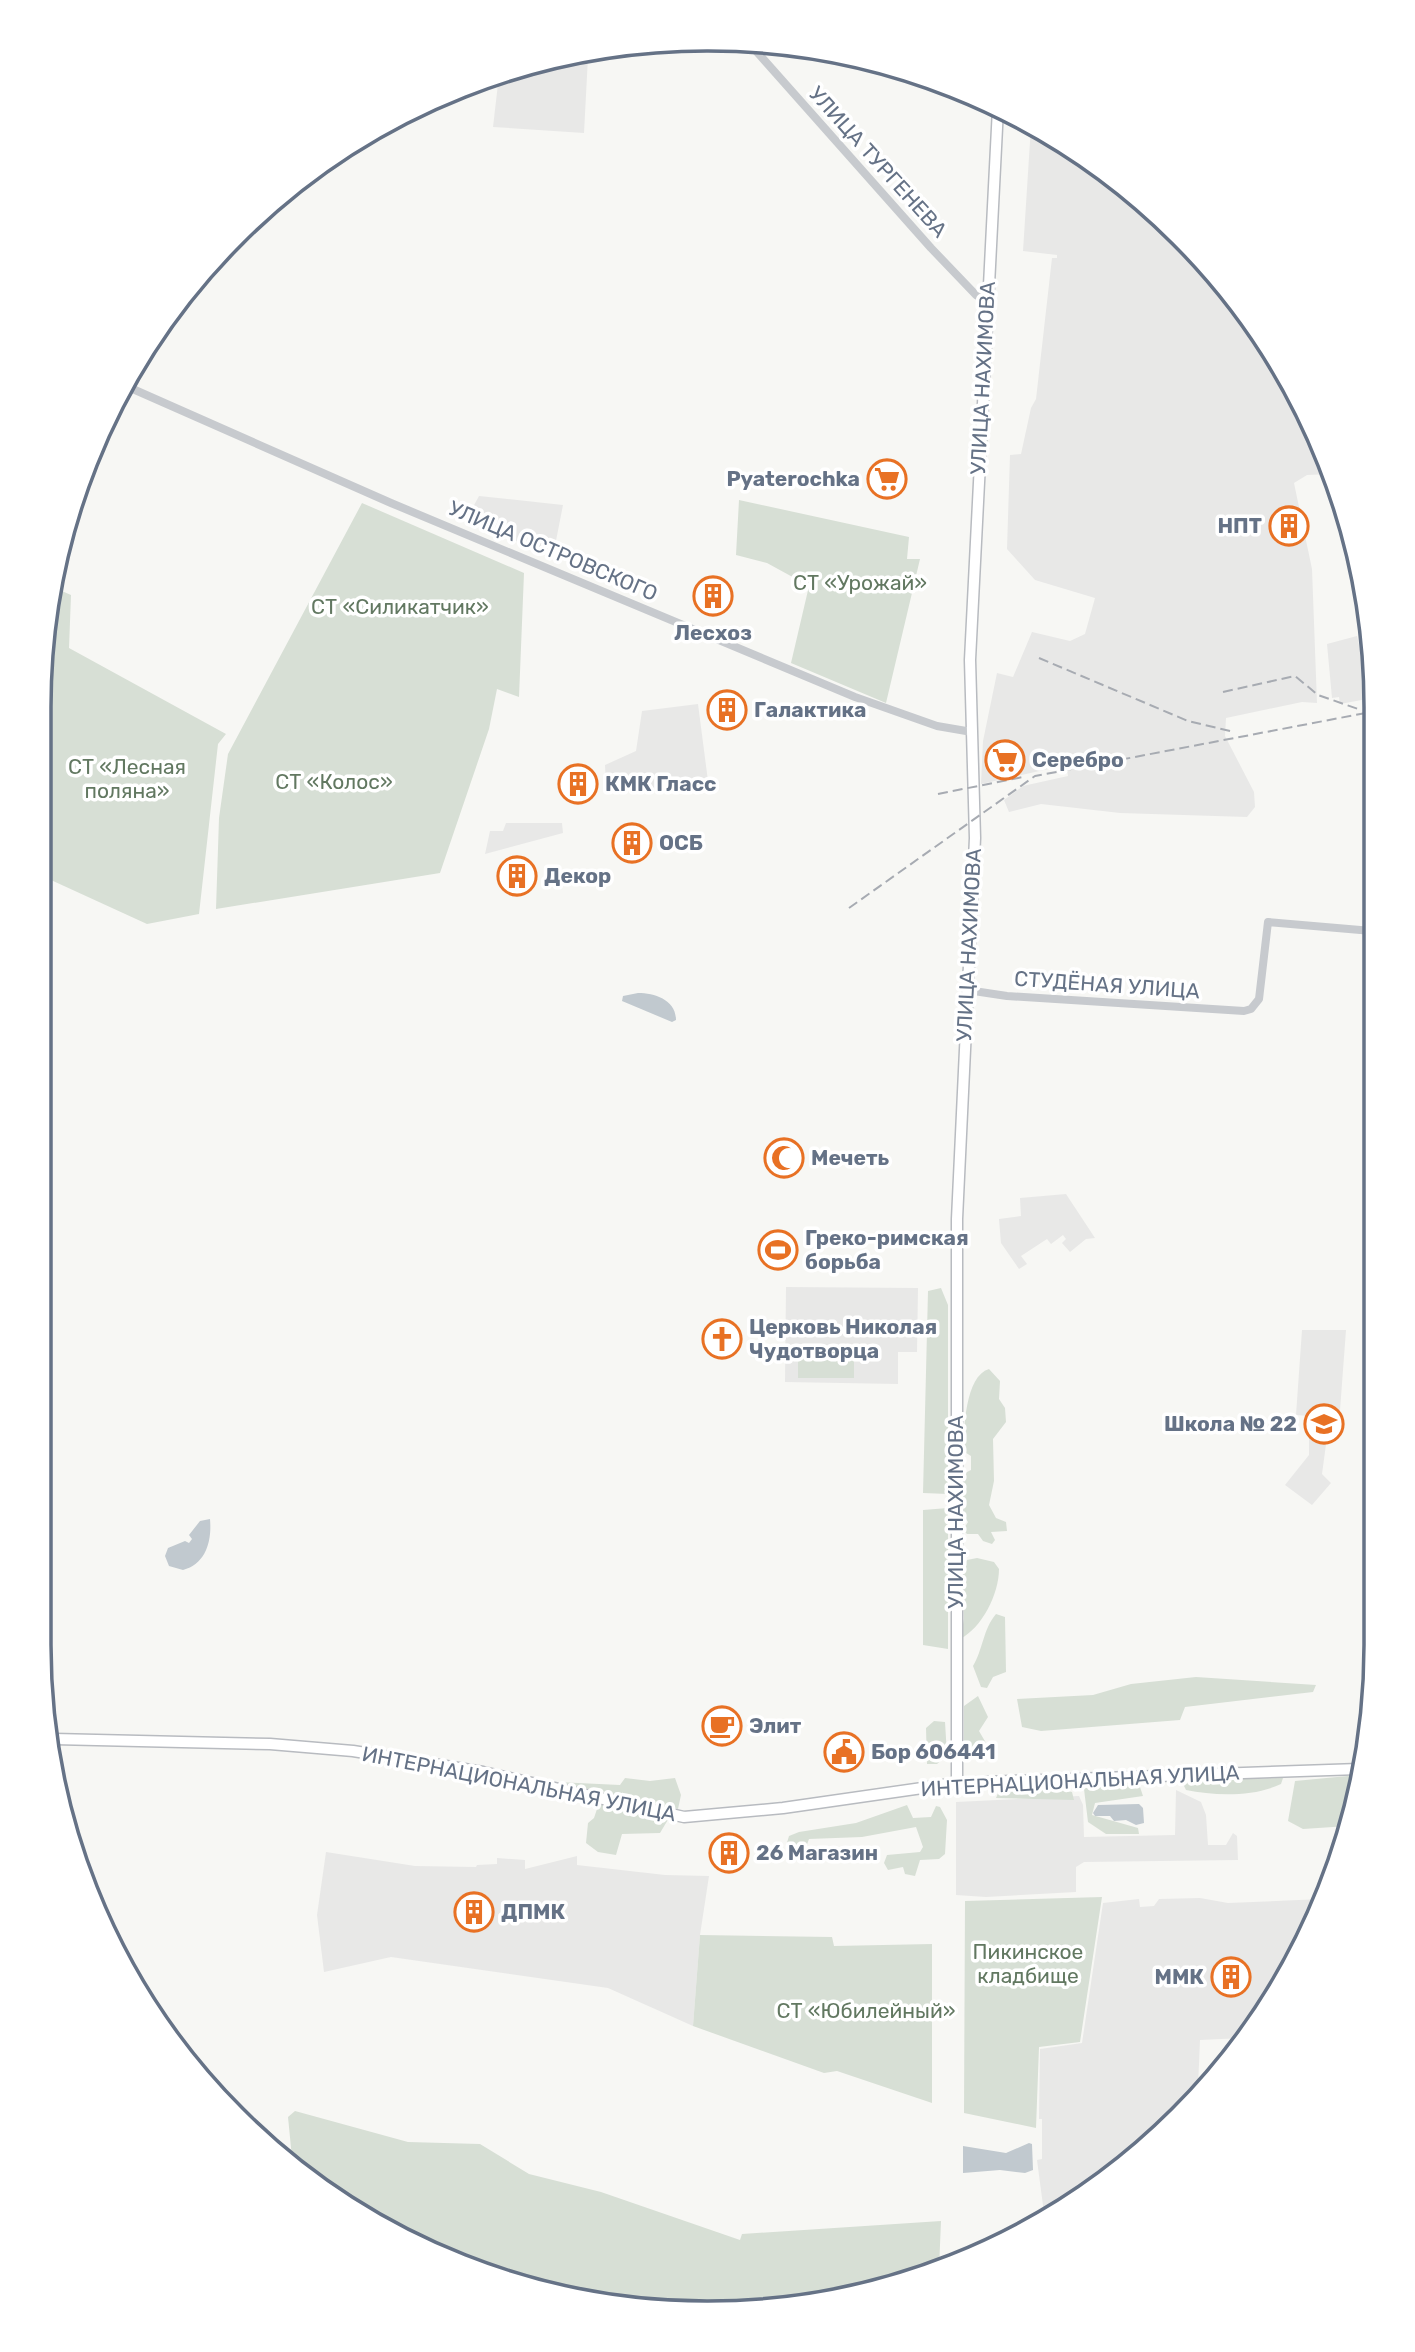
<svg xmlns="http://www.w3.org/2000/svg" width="1415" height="2352" font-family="Rubik,sans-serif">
	<rect width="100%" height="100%" fill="#f7f7f4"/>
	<path fill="#e8e8e7" d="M 577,51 L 583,51 L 588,57 L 584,133 L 493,127 L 499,75 Z
		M 1031,126 L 1080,151 L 1210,266 L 1287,373 L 1332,474 L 1307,475 L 1294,483 L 1312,569 L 1317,703 L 1302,702 L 1226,718 L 1225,736 L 1254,792 L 1255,807 L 1247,817 L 1120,813 L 1041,804 L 1009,812 L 1004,800 L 1023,786 L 1068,776 L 1066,765 L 981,784 L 983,741 L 997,673 L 1013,677 L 1032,632 L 1070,641 L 1085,634 L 1095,598 L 1035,580 L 1007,549 L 1010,455 L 1021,454 L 1031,408 L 1036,399 L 1052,258 L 1057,258 L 1057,255 L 1023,251 Z
		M 479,496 L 563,505 L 553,556 L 466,520 Z
		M 1357,636 L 1370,695 L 1367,699 L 1340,704 L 1339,697 L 1332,698 L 1327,644 Z
		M 698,704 L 708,781 L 662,793 L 606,785 L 605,765 L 636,751 L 642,711 Z
		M 506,823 L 562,823 L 563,833 L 485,854 L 490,831 L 503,831 Z
		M 1066,1194 L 1095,1238 L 1086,1239 L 1070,1252 L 1062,1243 L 1066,1239 L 1063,1235 L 1051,1244 L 1047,1239 L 1021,1256 L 1027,1264 L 1019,1269 L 1001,1243 L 999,1219 L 1021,1216 L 1020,1198 Z
		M 786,1287 L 918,1288 L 917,1352 L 898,1352 L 898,1384 L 785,1382 Z
		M 1302,1330 L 1346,1330 L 1338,1437 L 1327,1437 L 1322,1474 L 1331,1483 L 1312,1505 L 1285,1485 L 1309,1455 L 1309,1416 L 1296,1415 Z
		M 1176,1790 L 1201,1802 L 1206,1815 L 1208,1845 L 1226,1845 L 1233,1833 L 1237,1836 L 1238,1860 L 1084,1862 L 1076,1867 L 1076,1892 L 986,1897 L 956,1895 L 956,1802 L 1079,1796 L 1083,1805 L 1084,1837 L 1175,1835 Z
		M 326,1852 L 415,1866 L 476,1867 L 477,1865 L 497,1864 L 497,1858 L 525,1860 L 525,1869 L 577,1856 L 577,1865 L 665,1875 L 709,1876 L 700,1935 L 693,2026 L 608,1988 L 391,1957 L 324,1972 L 317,1915 Z
		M 1200,1898 L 1228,1903 L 1322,1899 L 1264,2017 L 1243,2038 L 1200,2040 L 1198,2087 L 1114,2175 L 1044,2213 L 1037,2160 L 1042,2159 L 1042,2119 L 1039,2119 L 1040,2049 L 1082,2043 L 1103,1903 L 1139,1899 L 1140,1907 L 1154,1906 L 1159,1899 Z"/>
	<path fill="#d7dfd5" d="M 739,500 L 909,537 L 907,559 L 920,559 L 886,703 L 791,663 L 809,586 L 767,563 L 736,555 Z
		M 362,503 L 524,573 L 519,697 L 497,689 L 489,729 L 440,873 L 216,909 L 219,818 L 228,754 Z
		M 55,588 L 71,595 L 69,648 L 226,734 L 218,744 L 199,914 L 147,924 L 40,875 L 40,663 Z
		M 941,1288 L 948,1305 L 948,1494 L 923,1493 L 928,1291 Z
		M 798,1350 L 854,1351 L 854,1378 L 798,1378 Z
		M 989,1369 L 1000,1381 L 999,1399 L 1005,1408 L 1006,1422 L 993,1439 L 994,1481 L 989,1505 L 996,1518 L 1006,1522 L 1007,1531 L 991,1532 L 995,1540 L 992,1544 L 983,1541 L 978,1534 L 967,1534 L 963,1530 L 968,1522 L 961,1513 L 961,1475 L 971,1470 L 971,1456 L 963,1451 C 964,1429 965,1376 989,1369 Z
		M 948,1508 L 948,1649 L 923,1645 L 923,1510 Z
		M 977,1558 L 994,1562 L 999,1569 C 999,1594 982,1628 960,1639 L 964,1619 L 963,1567 L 967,1560 Z
		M 996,1614 L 1005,1617 L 1006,1672 L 993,1677 L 987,1688 L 981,1687 L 973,1666 C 983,1650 983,1629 996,1614 Z
		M 1196,1677 L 1316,1685 L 1313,1692 L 1185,1707 L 1180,1720 L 1041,1731 L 1022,1727 L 1017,1699 L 1093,1695 L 1131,1684 Z
		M 978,1696 L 988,1717 L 979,1731 L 993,1755 L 980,1758 L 964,1742 L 964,1706 Z
		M 934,1721 L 945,1722 L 947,1755 L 937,1764 L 927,1764 L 926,1728 Z
		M 1358,1775 L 1348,1826 L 1303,1829 L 1288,1821 L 1295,1781 Z
		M 625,1778 L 650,1781 L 675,1778 L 681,1795 L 678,1809 L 557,1782 L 620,1785 Z
		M 1283,1778 L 1281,1784 C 1254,1797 1215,1796 1186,1790 L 1184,1786 L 1190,1780 Z
		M 1139,1784 L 1143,1796 L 1095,1803 L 1092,1815 L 1138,1828 L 1139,1834 L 1106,1834 L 1088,1822 L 1084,1789 L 1093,1785 Z
		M 1058,1789 L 1072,1792 L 1074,1800 L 996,1798 L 999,1791 Z
		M 600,1800 L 669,1818 L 660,1833 L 622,1834 L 616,1855 L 598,1852 L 586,1843 L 588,1823 L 594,1818 Z
		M 907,1805 L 913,1818 L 931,1817 L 936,1806 L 940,1807 L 947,1820 L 945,1854 L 939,1859 L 920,1860 L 915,1876 L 905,1874 L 903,1867 L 888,1870 L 884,1863 L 887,1855 L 920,1852 L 923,1847 L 916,1827 L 862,1837 L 809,1839 L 802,1858 L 797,1847 L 786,1846 L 789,1836 L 799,1832 L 856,1823 Z
		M 1102,1897 L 1080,2042 L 1039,2047 L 1036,2128 L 964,2113 L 965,1901 Z
		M 700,1935 L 832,1937 L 834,1946 L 932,1944 L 932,2103 L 837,2071 L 824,2073 L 693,2026 Z
		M 295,2111 L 408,2142 L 480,2144 L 529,2174 L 601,2192 L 740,2240 L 742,2234 L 941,2221 L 939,2269 L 922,2278 L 707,2313 L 493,2278 L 301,2175 L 293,2168 L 288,2117 Z"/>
	<path fill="#c1c9cf" d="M 638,993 C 655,993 676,1000 676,1020 L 672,1022 L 622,1001 L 623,996 Z
		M 210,1519 C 212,1541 206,1564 183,1570 L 169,1566 L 165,1556 L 168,1548 L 185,1541 L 189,1543 L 192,1539 L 189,1535 L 200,1521 Z
		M 1139,1804 L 1143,1808 L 1144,1823 L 1136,1825 L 1126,1820 L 1114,1821 L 1110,1816 L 1095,1816 L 1093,1813 L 1098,1805 Z
		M 1029,2143 L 1032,2144 L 1033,2170 L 1025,2173 L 1000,2170 L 963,2173 L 963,2146 L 1006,2153 Z"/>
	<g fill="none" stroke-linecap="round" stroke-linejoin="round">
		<g stroke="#b8bbc0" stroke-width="13">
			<path id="major" d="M 54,1739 L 270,1744 L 353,1751 L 483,1772 L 684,1817 L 783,1808 L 957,1783 L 1359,1769
				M 957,1783 L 957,1219 L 975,838 L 970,660 L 998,108"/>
		</g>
		<path stroke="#c7cace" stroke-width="8" d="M 749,43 L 931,248 L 976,295 L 986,301
			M 126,386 L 391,503 L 855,697 L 937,726 L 972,732
			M 967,990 L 1007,996 L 1244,1011 L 1251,1009 L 1259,999 L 1268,922 L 1372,931"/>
		<use href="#major" stroke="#fff" stroke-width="10"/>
		<path stroke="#a7abb2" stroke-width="2" stroke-dasharray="10 5" stroke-linecap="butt" d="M 1039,658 L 1188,721 L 1234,732
			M 1223,692 L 1295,676 L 1318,695 L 1361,710
			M 938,794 L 1023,777
			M 849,908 L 1035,776 L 1371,712"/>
	</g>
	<defs>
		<g id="supermarket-ring" transform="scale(2.0125)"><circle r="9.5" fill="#fff" stroke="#e87124" stroke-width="1.5"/><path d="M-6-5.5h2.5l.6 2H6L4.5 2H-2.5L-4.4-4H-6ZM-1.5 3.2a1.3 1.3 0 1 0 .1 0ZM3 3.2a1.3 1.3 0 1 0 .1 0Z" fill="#e87124"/></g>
		<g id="building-ring" transform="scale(2.0125)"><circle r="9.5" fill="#fff" stroke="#e87124" stroke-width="1.5"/><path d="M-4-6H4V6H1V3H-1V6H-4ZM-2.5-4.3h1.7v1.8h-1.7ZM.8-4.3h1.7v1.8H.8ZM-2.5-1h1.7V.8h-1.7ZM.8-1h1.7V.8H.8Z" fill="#e87124"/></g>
		<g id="mosque-ring" transform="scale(2.0125)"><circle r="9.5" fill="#fff" stroke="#e87124" stroke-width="1.5"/><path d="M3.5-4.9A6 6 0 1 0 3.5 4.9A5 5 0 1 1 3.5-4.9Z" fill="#e87124"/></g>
		<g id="stadium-ring" transform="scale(2.0125)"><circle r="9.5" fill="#fff" stroke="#e87124" stroke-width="1.5"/><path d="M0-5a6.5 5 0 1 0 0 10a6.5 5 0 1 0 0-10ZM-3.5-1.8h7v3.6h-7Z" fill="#e87124"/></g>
		<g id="church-ring" transform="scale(2.0125)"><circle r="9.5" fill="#fff" stroke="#e87124" stroke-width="1.5"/><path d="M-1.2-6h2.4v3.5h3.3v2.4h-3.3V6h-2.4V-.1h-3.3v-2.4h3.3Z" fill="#e87124"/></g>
		<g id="school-ring" transform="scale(2.0125)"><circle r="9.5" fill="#fff" stroke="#e87124" stroke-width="1.5"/><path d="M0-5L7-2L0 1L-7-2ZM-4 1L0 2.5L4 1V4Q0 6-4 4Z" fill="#e87124"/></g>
		<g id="cafe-ring" transform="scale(2.0125)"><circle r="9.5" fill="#fff" stroke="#e87124" stroke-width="1.5"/><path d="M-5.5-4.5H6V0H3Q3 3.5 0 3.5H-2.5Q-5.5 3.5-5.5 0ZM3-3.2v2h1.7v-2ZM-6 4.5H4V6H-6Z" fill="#e87124"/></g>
		<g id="civic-ring" transform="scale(2.0125)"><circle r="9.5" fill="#fff" stroke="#e87124" stroke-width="1.5"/><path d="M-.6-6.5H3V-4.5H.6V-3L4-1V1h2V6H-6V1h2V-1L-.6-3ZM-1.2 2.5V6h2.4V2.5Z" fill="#e87124"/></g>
	</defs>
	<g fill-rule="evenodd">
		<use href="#supermarket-ring" x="887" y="479"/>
		<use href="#building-ring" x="1289" y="526"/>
		<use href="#building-ring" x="713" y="596"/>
		<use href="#building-ring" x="727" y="710"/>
		<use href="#supermarket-ring" x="1005" y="760"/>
		<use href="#building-ring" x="578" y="784"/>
		<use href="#building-ring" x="632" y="843"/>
		<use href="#building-ring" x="517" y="876"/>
		<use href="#mosque-ring" x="784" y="1158"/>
		<use href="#stadium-ring" x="778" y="1250"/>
		<use href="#church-ring" x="722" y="1339"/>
		<use href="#school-ring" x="1324" y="1424"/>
		<use href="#cafe-ring" x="722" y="1726"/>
		<use href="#civic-ring" x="844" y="1752"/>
		<use href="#building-ring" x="729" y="1853"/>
		<use href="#building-ring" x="474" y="1912"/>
		<use href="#building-ring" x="1231" y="1977"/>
	</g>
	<g text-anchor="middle" stroke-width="7" stroke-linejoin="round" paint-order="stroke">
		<g font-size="21" fill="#657286" stroke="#fff">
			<text transform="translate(878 162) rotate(48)" y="7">УЛИЦА ТУРГЕНЕВА</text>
			<text transform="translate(983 378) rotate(-87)" y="7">УЛИЦА НАХИМОВА</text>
			<text transform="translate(553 551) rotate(23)" y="7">УЛИЦА ОСТРОВСКОГО</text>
			<text transform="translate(969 945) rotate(-87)" y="7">УЛИЦА НАХИМОВА</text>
			<text transform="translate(1107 985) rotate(4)" y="7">СТУДЁНАЯ УЛИЦА</text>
			<text transform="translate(956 1512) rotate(-90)" y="7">УЛИЦА НАХИМОВА</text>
			<text transform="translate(1080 1781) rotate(-3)" y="7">ИНТЕРНАЦИОНАЛЬНАЯ УЛИЦА</text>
			<text transform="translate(519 1784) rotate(11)" y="7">ИНТЕРНАЦИОНАЛЬНАЯ УЛИЦА</text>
		</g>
		<g font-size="21" font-weight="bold" fill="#657286" stroke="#fff" text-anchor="start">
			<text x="860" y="486" text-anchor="end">Pyaterochka</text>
			<text x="1262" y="533" text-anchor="end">НПТ</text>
			<text x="713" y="640" text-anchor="middle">Лесхоз</text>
			<text x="754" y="717">Галактика</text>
			<text x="1032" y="767">Серебро</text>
			<text x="605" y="791">КМК Гласс</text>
			<text x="659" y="850">ОСБ</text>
			<text x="544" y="883">Декор</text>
			<text x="811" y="1165">Мечеть</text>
			<text x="805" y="1245">Греко-римская<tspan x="805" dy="24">борьба</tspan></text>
			<text x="749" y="1334">Церковь Николая<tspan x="749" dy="24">Чудотворца</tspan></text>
			<text x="1297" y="1431" text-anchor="end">Школа № 22</text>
			<text x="749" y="1733">Элит</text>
			<text x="871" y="1759">Бор 606441</text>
			<text x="756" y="1860">26 Магазин</text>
			<text x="501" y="1919">ДПМК</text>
			<text x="1204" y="1984" text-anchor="end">ММК</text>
		</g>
		<g font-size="21" fill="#627861" stroke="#fff">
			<text x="860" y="590">СТ «Урожай»</text>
			<text x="400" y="614">СТ «Силикатчик»</text>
			<text x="127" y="774">СТ «Лесная<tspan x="127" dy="24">поляна»</tspan></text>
			<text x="334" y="789">СТ «Колос»</text>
			<text x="1028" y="1959">Пикинское<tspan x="1028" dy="24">кладбище</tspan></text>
			<text x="866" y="2018">СТ «Юбилейный»</text>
		</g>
	</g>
	<path d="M0 0H1415V2352H0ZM707 51H708A656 656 0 0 1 1364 707V1645A656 656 0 0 1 708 2301H707A656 656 0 0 1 51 1645V707A656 656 0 0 1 707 51Z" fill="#fff" fill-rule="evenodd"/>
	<path fill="none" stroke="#657286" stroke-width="3.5" d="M707 51H708A656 656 0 0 1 1364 707V1645A656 656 0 0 1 708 2301H707A656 656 0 0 1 51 1645V707A656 656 0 0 1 707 51Z"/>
</svg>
